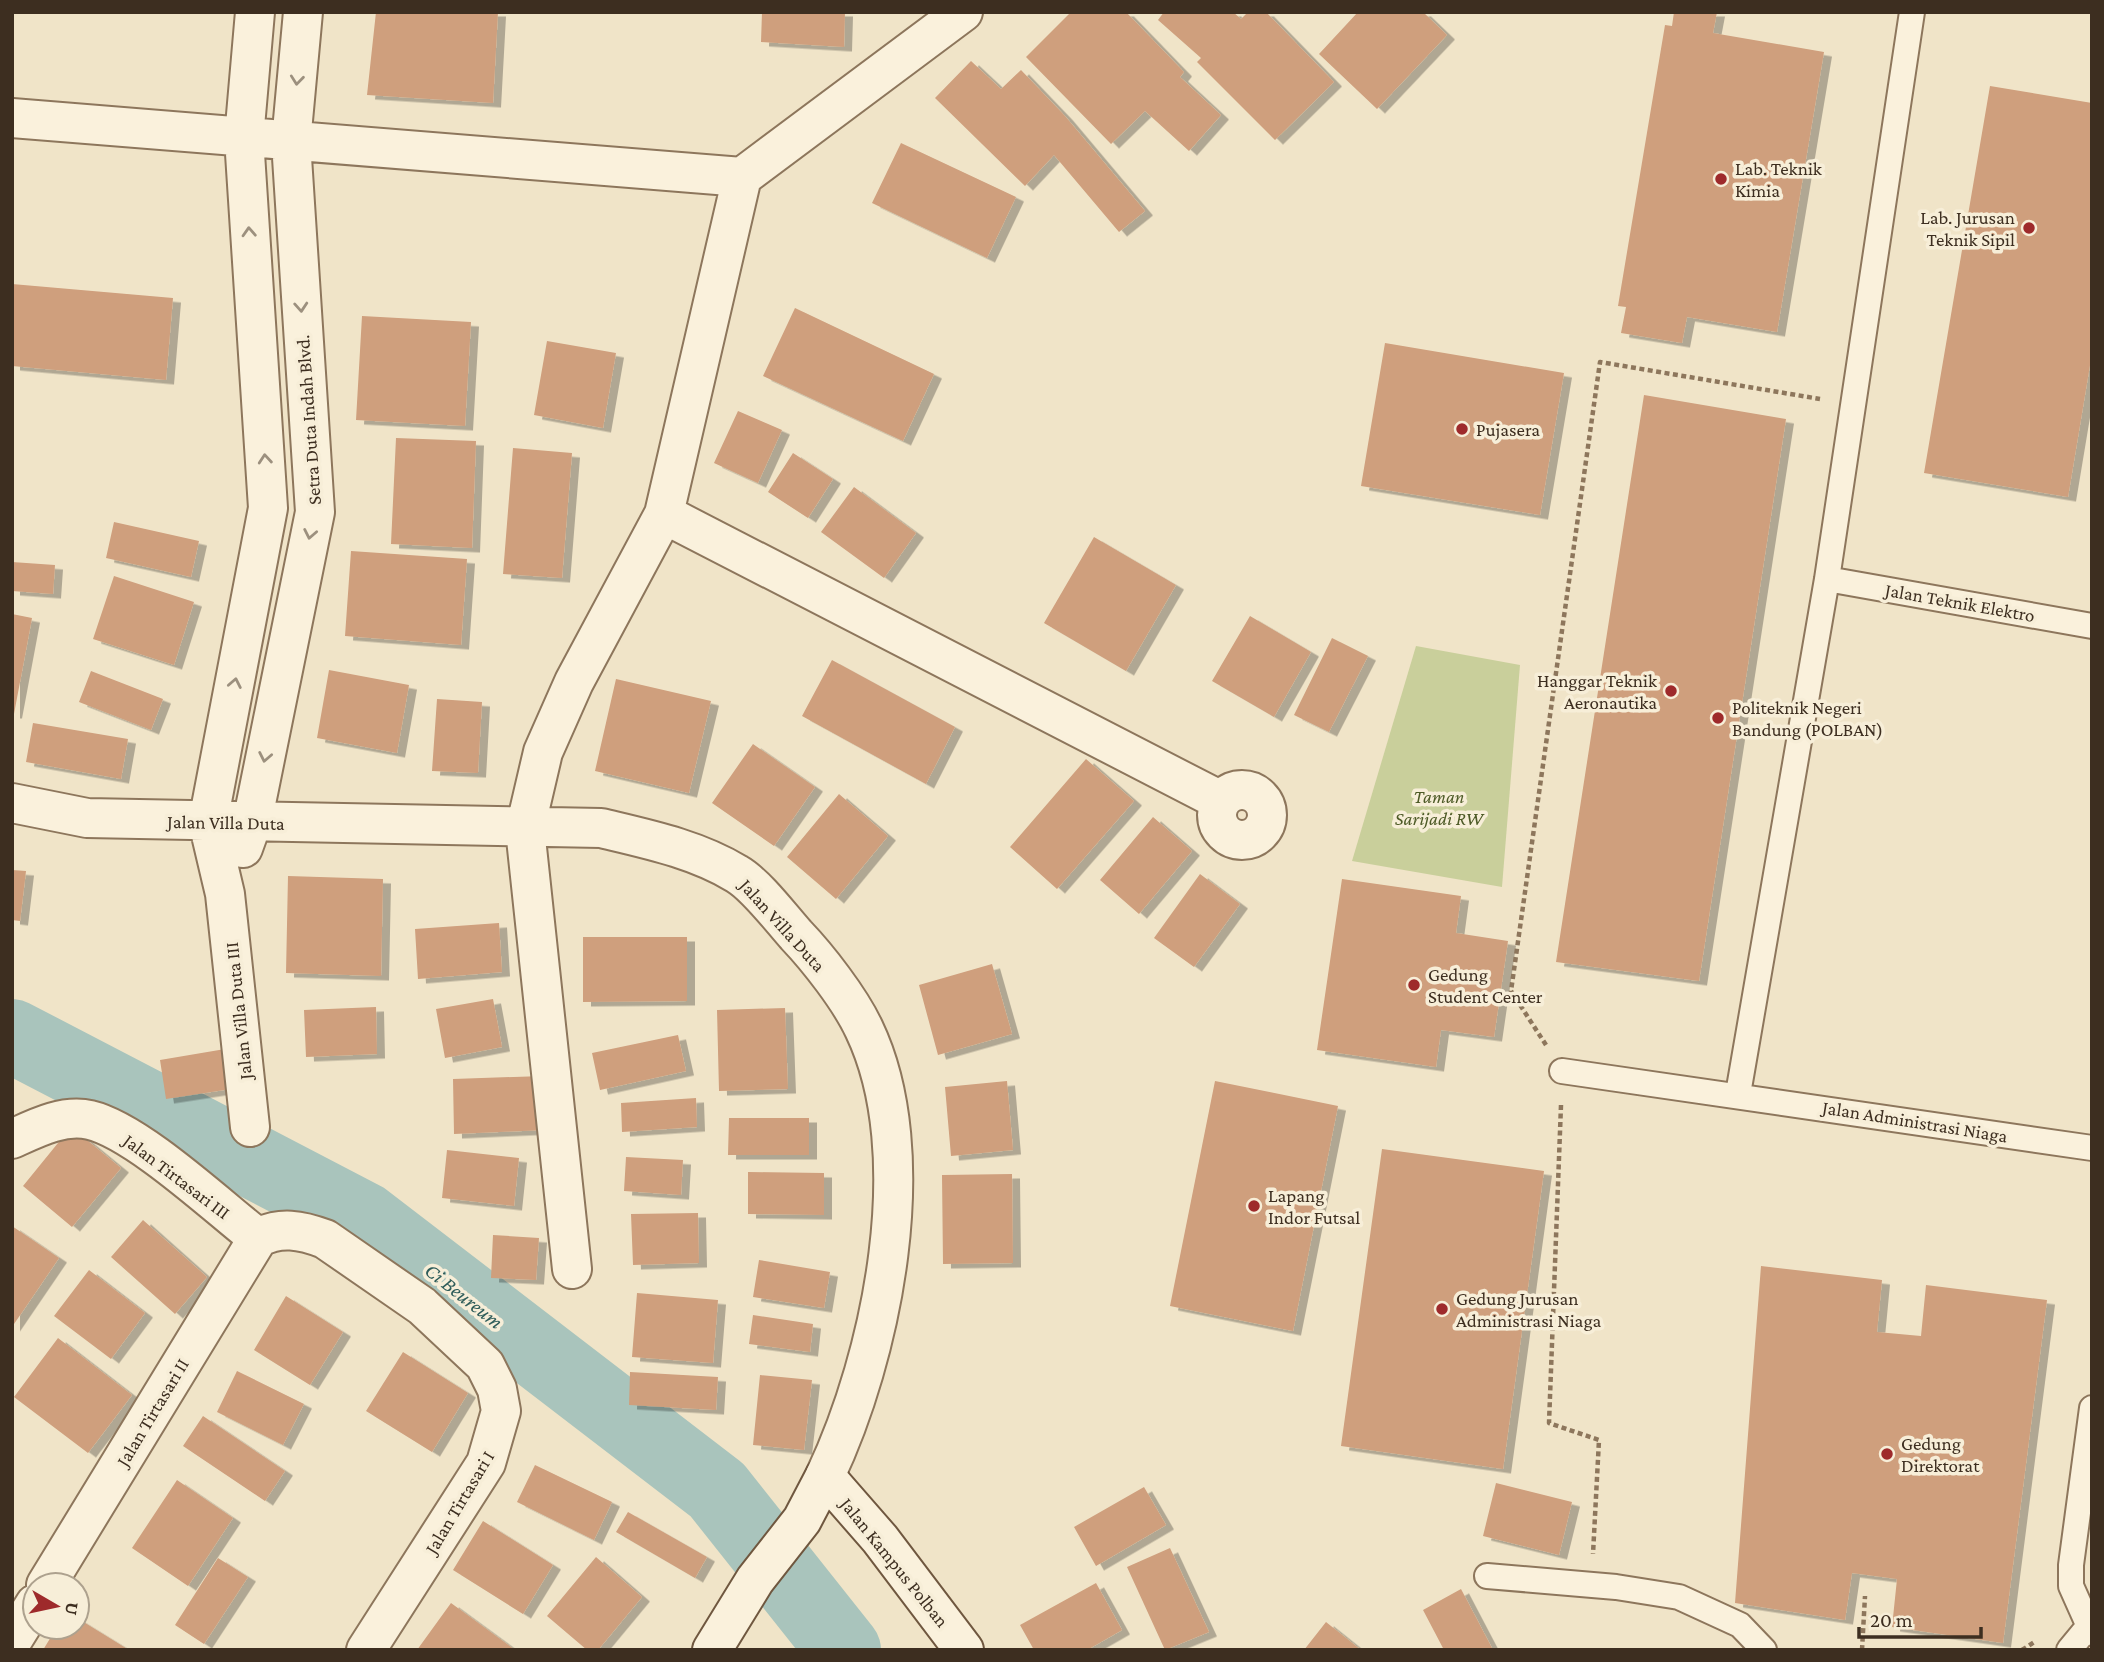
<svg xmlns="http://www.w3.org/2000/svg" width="2104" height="1662" font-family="'Crimson Pro',serif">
	<defs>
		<filter id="shadow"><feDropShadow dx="8" dy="4.5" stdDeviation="0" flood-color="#0004"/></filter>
	</defs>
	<rect width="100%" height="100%" fill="#f0e4c8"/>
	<path fill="#c9cf9b" d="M 1416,646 L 1520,665 L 1502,887 L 1352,861 Z"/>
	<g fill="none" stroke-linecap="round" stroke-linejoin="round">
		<path stroke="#a9c4bc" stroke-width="74" d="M 12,1036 L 364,1219 L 717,1490 L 844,1650"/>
	</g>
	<path fill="#cf9f7d" filter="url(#shadow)" d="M 376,12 L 498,12 L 493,103 L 367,95 Z
		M 762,12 L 845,12 L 844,47 L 761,42 Z
		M 1071,12 L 1126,12 L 1184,72 L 1180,77 L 1221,115 L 1189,151 L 1145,111 L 1111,144 L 1026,57 Z
		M 1164,12 L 1233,12 L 1241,19 L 1248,12 L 1266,12 L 1334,82 L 1275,140 L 1197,62 L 1201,58 L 1158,20 Z
		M 1358,12 L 1423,12 L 1447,35 L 1377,109 L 1319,54 Z
		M 1674,12 L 1717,12 L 1713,33 L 1824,52 L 1777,332 L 1687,317 L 1682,343 L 1621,333 L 1626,307 L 1618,306 L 1665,25 L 1672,26 Z
		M 971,61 L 1001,89 L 1021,70 L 1065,116 L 1145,211 L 1119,232 L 1054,155 L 1025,186 L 935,98 Z
		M 1990,86 L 2092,103 L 2092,353 L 2068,497 L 1924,473 Z
		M 901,143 L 1016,197 L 987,258 L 872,203 Z
		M 12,284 L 173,298 L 166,380 L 12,366 Z
		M 795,308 L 934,374 L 903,441 L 763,376 Z
		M 362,316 L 471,322 L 465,426 L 356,420 Z
		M 547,341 L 616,353 L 603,428 L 534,415 Z
		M 1385,343 L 1564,373 L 1540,515 L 1361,486 Z
		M 1644,395 L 1786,419 L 1699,981 L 1556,962 Z
		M 738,411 L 782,430 L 758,483 L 714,463 Z
		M 396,438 L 476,441 L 472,548 L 391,544 Z
		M 513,448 L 572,453 L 562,578 L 503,574 Z
		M 793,453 L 833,479 L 808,518 L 768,492 Z
		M 854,487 L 916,533 L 884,578 L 821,532 Z
		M 114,522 L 199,541 L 191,577 L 106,558 Z
		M 1094,537 L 1176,585 L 1126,671 L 1044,623 Z
		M 351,551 L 467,559 L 461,645 L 345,636 Z
		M 12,562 L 55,565 L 53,594 L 12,591 Z
		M 114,576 L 194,602 L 174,665 L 93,639 Z
		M 12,614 L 32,618 L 14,714 L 12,714 Z
		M 1250,616 L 1311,652 L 1274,717 L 1212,681 Z
		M 1332,638 L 1368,656 L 1329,732 L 1294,715 Z
		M 832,660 L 955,727 L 926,784 L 802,716 Z
		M 329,670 L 409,685 L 397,753 L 317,738 Z
		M 91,671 L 163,699 L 151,730 L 79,702 Z
		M 616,679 L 711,701 L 689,793 L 595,771 Z
		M 437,699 L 482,702 L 478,773 L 432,771 Z
		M 33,723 L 128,739 L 121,779 L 26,762 Z
		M 753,744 L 815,787 L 774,846 L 712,803 Z
		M 1086,759 L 1134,801 L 1057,889 L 1010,847 Z
		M 839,794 L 888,836 L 836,899 L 787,857 Z
		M 1153,817 L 1192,851 L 1139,914 L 1100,880 Z
		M 12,870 L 26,871 L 20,921 L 12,920 Z
		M 1200,874 L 1240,904 L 1194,967 L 1154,938 Z
		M 288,876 L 383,879 L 381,976 L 286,973 Z
		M 1342,879 L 1461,896 L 1456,933 L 1508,941 L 1494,1037 L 1441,1030 L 1436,1067 L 1317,1050 Z
		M 499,923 L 502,972 L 418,979 L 415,929 Z
		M 583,937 L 687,937 L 687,1001 L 583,1002 Z
		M 992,964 L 1012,1034 L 938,1055 L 919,985 Z
		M 493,999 L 502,1047 L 445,1058 L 436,1009 Z
		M 376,1007 L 377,1054 L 306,1057 L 304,1010 Z
		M 785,1008 L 788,1089 L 719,1091 L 717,1010 Z
		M 678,1035 L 686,1071 L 600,1090 L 592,1053 Z
		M 231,1048 L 237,1088 L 166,1099 L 160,1060 Z
		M 543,1076 L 545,1130 L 454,1134 L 453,1079 Z
		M 1007,1081 L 1013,1150 L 951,1156 L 945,1087 Z
		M 1215,1081 L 1338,1106 L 1293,1331 L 1170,1306 Z
		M 696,1098 L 697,1127 L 622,1132 L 621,1103 Z
		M 729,1118 L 809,1118 L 809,1155 L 728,1155 Z
		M 71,1127 L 121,1168 L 72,1227 L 23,1186 Z
		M 1382,1149 L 1544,1171 L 1503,1469 L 1341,1446 Z
		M 447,1150 L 519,1158 L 514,1206 L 442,1198 Z
		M 626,1157 L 683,1160 L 681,1195 L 624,1191 Z
		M 748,1172 L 824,1173 L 824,1215 L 748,1214 Z
		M 1012,1174 L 1013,1263 L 943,1264 L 942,1175 Z
		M 698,1213 L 699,1263 L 633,1265 L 631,1214 Z
		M 143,1220 L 207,1277 L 175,1314 L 111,1257 Z
		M 12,1226 L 59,1258 L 12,1327 Z
		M 493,1235 L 539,1238 L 536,1280 L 491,1278 Z
		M 759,1260 L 830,1272 L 824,1308 L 753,1297 Z
		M 1761,1266 L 1882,1280 L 1877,1332 L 1921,1336 L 1926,1285 L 2047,1300 L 2003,1643 L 1892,1627 L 1897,1579 L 1852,1573 L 1845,1620 L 1735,1603 Z
		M 89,1270 L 145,1313 L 111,1359 L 54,1316 Z
		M 637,1293 L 718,1300 L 713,1363 L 632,1357 Z
		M 286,1296 L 343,1332 L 310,1385 L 254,1350 Z
		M 753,1315 L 813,1324 L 810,1352 L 749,1344 Z
		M 58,1338 L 132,1395 L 88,1453 L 14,1397 Z
		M 403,1352 L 468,1393 L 432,1452 L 366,1411 Z
		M 237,1371 L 304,1404 L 283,1445 L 217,1412 Z
		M 630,1372 L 718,1377 L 716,1410 L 629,1405 Z
		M 760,1375 L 812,1380 L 804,1450 L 753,1445 Z
		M 203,1416 L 285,1471 L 265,1501 L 183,1446 Z
		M 535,1465 L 612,1502 L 594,1540 L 517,1502 Z
		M 177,1480 L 233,1518 L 188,1586 L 132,1548 Z
		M 1496,1483 L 1572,1502 L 1559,1555 L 1483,1536 Z
		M 1144,1487 L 1166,1525 L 1096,1566 L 1074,1527 Z
		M 628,1512 L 707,1557 L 695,1578 L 616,1532 Z
		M 483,1521 L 553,1565 L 523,1614 L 453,1570 Z
		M 1170,1548 L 1209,1632 L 1165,1650 L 1127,1567 Z
		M 596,1557 L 642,1597 L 598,1650 L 587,1650 L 547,1616 Z
		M 218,1558 L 248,1577 L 204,1644 L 175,1625 Z
		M 1096,1583 L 1122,1630 L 1087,1650 L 1034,1650 L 1020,1625 Z
		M 1461,1589 L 1493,1650 L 1444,1650 L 1423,1610 Z
		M 451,1603 L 515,1650 L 417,1650 Z
		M 77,1618 L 129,1650 L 43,1650 L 57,1627 L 77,1627 Z
		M 1326,1622 L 1361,1650 L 1304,1650 Z"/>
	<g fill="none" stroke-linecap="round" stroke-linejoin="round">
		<g stroke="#8d765c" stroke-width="28">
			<path id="lane" d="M 1827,579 L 2092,626
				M 1562,1071 L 2092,1148
				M 1738,1094 L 1827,579 L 1912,12
				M 2092,1408 L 2071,1565 L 2071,1586 L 2092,1633
				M 1487,1576 L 1616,1587 L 1679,1597 L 1740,1625 L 1764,1650
				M 2069,1650 L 2088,1627"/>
		</g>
		<g stroke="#8d765c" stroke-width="42">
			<path id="street" d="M 12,118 L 742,177
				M 664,514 L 1221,801
				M1217 815a25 25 0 1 1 50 0a25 25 0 1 1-50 0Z
				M 12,803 L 87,818 L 601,828 C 647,839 696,849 737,874 C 756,885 780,917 796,935 C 818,958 850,999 864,1029 C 924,1154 882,1356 825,1476
				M 243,848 L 252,823 L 315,512 L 291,142 L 303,12
				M 250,1127 L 225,894 L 208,822 L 268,508 L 244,138 L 255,12
				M 12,1139 C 36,1128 63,1114 90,1120 C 137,1131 217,1206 258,1238
				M 572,1269 L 525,829 L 543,752 L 574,682 L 664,514 L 742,177 L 963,12
				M 46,1585 L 258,1238 C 280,1226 301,1230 325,1239 L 422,1306 L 485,1365 L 497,1389 L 501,1411 L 486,1463 L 366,1650
				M 12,1641 L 35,1604"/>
		</g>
		<g stroke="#6f573f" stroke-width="42">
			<path id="secondary" d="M 712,1650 L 755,1580 L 802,1520 L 825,1476 L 880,1539 L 964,1650"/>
		</g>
		<path stroke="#8d765c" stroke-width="4.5" stroke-dasharray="5 3.5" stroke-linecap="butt" d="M 1546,1045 L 1511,991 L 1600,362 L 1820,399
			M 1561,1105 L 1549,1423 L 1599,1440 L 1593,1554
			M 1862,1650 L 1865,1596
			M 2022,1650 L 2036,1641"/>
		<use href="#lane" stroke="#faf1dc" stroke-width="24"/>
		<use href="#street" stroke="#faf1dc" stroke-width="38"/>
		<use href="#secondary" stroke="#faf1dc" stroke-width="38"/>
	</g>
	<defs><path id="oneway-chevron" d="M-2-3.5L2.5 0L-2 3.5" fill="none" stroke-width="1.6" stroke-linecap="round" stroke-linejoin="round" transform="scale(1.75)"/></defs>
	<g stroke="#9c907e">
		<use href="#oneway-chevron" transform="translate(297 80) rotate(96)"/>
		<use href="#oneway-chevron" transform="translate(249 232) rotate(-93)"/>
		<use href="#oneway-chevron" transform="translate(301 307) rotate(86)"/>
		<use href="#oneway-chevron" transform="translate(265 459) rotate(-95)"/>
		<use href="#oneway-chevron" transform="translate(310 534) rotate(101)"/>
		<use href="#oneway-chevron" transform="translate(235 683) rotate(-79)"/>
		<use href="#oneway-chevron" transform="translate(265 757) rotate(101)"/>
	</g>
	<g fill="#9e2a2b" stroke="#f7eed8" stroke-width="2.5">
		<circle cx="1721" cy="179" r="7"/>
		<circle cx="2029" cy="228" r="7"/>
		<circle cx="1462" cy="429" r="7"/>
		<circle cx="1671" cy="691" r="7"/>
		<circle cx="1718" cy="718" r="7"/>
		<circle cx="1414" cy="985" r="7"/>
		<circle cx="1254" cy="1206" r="7"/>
		<circle cx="1442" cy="1309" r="7"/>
		<circle cx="1887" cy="1454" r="7"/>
	</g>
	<g text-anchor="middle" stroke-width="7" stroke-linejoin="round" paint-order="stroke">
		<g font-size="19" fill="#3d2e20" stroke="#f7eed8" text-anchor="start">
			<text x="1735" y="175">Lab. Teknik<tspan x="1735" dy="22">Kimia</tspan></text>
			<text x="2015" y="224" text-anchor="end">Lab. Jurusan<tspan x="2015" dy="22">Teknik Sipil</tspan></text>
			<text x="1476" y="436">Pujasera</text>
			<text x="1657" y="687" text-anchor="end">Hanggar Teknik<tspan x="1657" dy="22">Aeronautika</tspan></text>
			<text x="1732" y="714">Politeknik Negeri<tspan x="1732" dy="22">Bandung (POLBAN)</tspan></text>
			<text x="1428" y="981">Gedung<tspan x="1428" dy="22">Student Center</tspan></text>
			<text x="1268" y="1202">Lapang<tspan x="1268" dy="22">Indor Futsal</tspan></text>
			<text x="1456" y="1305">Gedung Jurusan<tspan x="1456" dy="22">Administrasi Niaga</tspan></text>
			<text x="1901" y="1450">Gedung<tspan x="1901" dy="22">Direktorat</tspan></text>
		</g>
		<g font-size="19" fill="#3d2e20" stroke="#f7eed8">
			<text transform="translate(308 420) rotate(-94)" y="7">Setra Duta Indah Blvd.</text>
			<text transform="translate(1960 602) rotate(10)" y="7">Jalan Teknik Elektro</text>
			<text transform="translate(226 822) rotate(1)" y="7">Jalan Villa Duta</text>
			<text transform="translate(783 925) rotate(48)" y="7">Jalan Villa Duta</text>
			<text transform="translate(238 1011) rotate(-96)" y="7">Jalan Villa Duta III</text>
			<text transform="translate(1915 1121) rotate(9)" y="7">Jalan Administrasi Niaga</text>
			<text transform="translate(177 1176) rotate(37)" y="7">Jalan Tirtasari III</text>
			<text transform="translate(152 1412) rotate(-59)" y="7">Jalan Tirtasari II</text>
			<text transform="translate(459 1502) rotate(-59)" y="7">Jalan Tirtasari I</text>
			<text transform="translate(895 1562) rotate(51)" y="7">Jalan Kampus Polban</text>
		</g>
		<g font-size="19" font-style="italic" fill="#4d5a26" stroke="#f7eed8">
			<text x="1439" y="803">Taman<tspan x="1439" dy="22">Sarijadi RW</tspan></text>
		</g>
		<g font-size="21" font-style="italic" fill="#2f5d5a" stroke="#f7eed8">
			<text transform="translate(464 1296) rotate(38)" y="7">Ci Beureum</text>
		</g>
	</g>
	<rect width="2104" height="1662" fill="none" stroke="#3d2e20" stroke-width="28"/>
	<g transform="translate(56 1606) rotate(99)"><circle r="33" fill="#f7eed8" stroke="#ada18e" stroke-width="2"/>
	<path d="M0-5L12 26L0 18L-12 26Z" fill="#9e2a2b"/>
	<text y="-10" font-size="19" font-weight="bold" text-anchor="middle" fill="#3d2e20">U</text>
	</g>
	<path d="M1859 1627v10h122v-10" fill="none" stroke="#3d2e20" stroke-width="3.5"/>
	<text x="1870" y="1627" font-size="21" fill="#3d2e20" stroke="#f7eed8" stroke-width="5" paint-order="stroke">20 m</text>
</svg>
